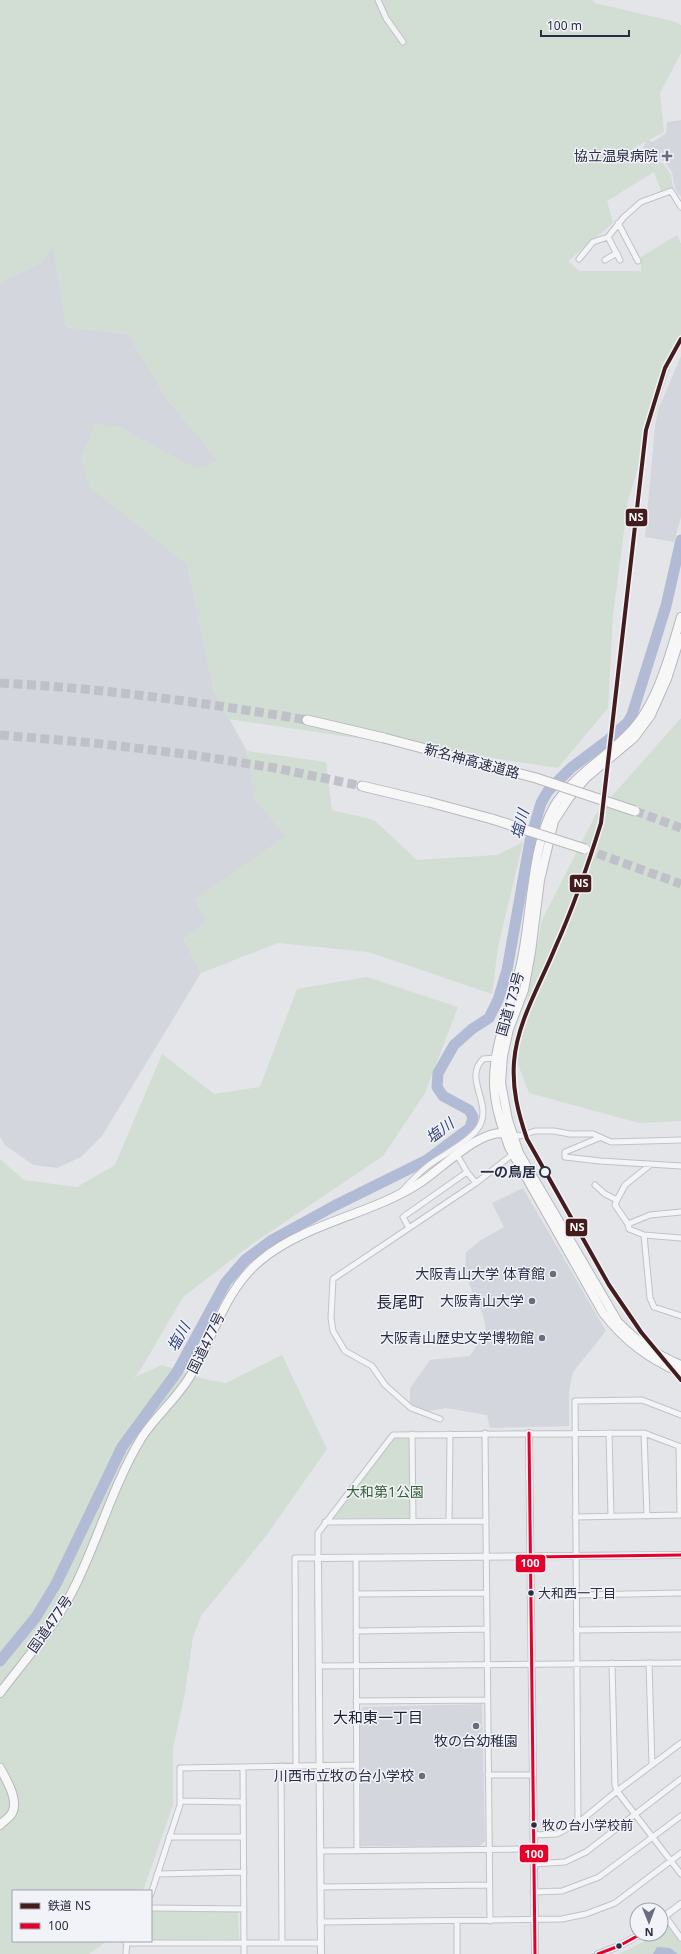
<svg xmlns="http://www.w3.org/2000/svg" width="681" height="1954" font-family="'Noto Sans','Noto Sans JP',sans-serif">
	<rect width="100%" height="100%" fill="#e4e5e9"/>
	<path fill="#d4d6de" d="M 681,120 L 681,197 L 675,189 L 672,172 L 664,161 L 642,151 L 647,140 L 653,142 L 666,133 L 667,122 Z
		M 53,245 L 66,327 L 128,334 L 168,400 L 219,461 L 195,469 L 119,427 L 90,487 L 187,564 L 214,691 L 247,751 L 255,799 L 286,836 L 195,900 L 207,922 L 184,939 L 201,973 L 102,1136 L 81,1157 L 57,1168 L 33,1165 L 5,1145 L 0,1137 L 0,282 L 41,263 Z
		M 681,356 L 681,517 L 674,542 L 645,537 L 655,427 L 658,410 Z
		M 523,1188 L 606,1331 L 573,1372 L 569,1392 L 569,1426 L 490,1428 L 487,1415 L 446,1408 L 423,1412 L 410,1406 L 410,1388 L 430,1360 L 470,1356 L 486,1331 L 483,1315 L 465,1275 L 466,1252 L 481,1240 L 504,1227 L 492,1203 Z
		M 482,1704 L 485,1841 L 478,1847 L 361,1846 L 360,1712 L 363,1707 Z"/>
	<path fill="#d2ddd4" d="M 0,0 L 592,0 L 595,3 L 676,22 L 681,25 L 681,53 L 660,93 L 664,132 L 632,149 L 637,158 L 663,163 L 671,175 L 673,188 L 661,191 L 654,172 L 607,201 L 613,223 L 568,261 L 579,271 L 641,271 L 641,257 L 677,235 L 681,244 L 681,334 L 628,500 L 613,615 L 608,708 L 558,768 L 228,719 L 214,691 L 187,564 L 90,487 L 80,458 L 95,424 L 119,427 L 195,468 L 219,461 L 168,400 L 128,334 L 66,327 L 53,246 L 41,263 L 0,282 Z
		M 681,718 L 681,1121 L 639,1123 L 529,1093 L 516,1059 L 542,920 L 596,814 Z
		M 247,751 L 326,762 L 332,810 L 374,820 L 417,860 L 497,855 L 523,842 L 498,947 L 492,994 L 368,952 L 278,943 L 201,973 L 184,939 L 207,922 L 195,900 L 285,836 L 255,799 Z
		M 367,977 L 458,1007 L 425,1093 L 383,1156 L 252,1244 L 183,1297 L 138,1374 L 133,1378 L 162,1365 L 204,1379 L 226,1383 L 282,1355 L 327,1449 L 266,1536 L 201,1616 L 193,1637 L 185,1693 L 173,1748 L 173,1805 L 143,1891 L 13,1891 L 13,1941 L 107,1941 L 89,1954 L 0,1954 L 0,1159 L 24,1180 L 77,1187 L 115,1165 L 162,1054 L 214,1094 L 260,1087 L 297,989 Z
		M 395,1436 L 411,1436 L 412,1518 L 334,1518 L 333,1515 Z
		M 151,1910 L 238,1911 L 239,1939 L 151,1940 Z
		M 668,1925 L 681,1943 L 681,1954 L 618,1954 L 645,1941 L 655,1934 L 661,1934 L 661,1929 Z"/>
	<path fill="#b2bbd5" d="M 657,1947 L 670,1948 L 678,1954 L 653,1954 Z"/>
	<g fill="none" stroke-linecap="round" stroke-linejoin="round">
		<path stroke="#b2bbd5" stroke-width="11" d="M 0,1661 L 36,1617 L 56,1584 L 122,1447 L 177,1372 L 226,1282 L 245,1260 L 272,1240 L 334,1206 L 427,1160 L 470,1128 L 473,1117 L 469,1110 L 443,1096 L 437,1087 L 438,1073 L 454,1045 L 472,1029 L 489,1018 L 498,1000 L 507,970 L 530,841 L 541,803 L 548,791 L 571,768 L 607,741 L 628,722 L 632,715 L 666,606 L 681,540"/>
		<path stroke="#bfc0c8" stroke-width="9" stroke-dasharray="9 4.5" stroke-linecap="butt" d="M 0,683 C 103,688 205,703 307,720
			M 0,735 L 94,743 L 193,755 L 275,768 L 362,786
			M 635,811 L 681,828
			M 585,849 L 681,884"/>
		<g stroke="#c1c2c7" stroke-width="7">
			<path id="minor" d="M 378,0 L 386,18 L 403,42
				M 618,223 L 638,261
				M 608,237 L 620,260
				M 579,259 L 593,242 L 608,237 L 624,217 L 641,202 L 671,191 L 681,207
				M 605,260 L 617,253
				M 512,1134 L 520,1136 L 535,1131 L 554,1131 L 570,1134 L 593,1134 L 611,1142 L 681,1140
				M 599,1138 L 565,1152 L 565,1157 L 600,1161 L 681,1166
				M 457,1155 L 467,1172
				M 476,1183 L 467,1172 L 403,1217 L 409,1228 L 476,1183 L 513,1154
				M 595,1185 L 605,1194 L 617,1200 L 615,1205 L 628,1224 L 629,1229 L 644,1235 L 650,1298 L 654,1307 L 681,1316
				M 402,1191 C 410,1182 419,1173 429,1165 C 442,1155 475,1139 481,1123 C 490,1101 464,1078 483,1059 L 495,1058
				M 617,1200 L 625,1185 L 650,1165
				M 628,1224 L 650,1215 L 681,1212
				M 409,1228 L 333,1279 L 331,1318 L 333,1331 L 345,1351 L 372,1366 L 385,1385 L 411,1408 L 440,1419
				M 644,1235 L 681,1238
				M 485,1433 L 490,1921
				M 609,1433 L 611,1516
				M 644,1433 L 647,1516
				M 412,1434 L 413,1522
				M 679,1446 L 680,1515
				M 575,1517 L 681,1515
				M 449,1521 L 450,1434
				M 325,1522 L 486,1521
				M 356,1558 L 357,1851
				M 356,1594 L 486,1593
				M 576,1595 L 681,1593
				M 576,1630 L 681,1629
				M 356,1631 L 487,1629
				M 612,1663 L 615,1785 L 617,1791 L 681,1874
				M 649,1663 L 652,1765
				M 319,1666 L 681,1663
				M 356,1701 L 487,1700
				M 281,1766 L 282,1943
				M 296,1766 L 295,1558 L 318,1558 L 318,1533 L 393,1435 L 644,1433 L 681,1447
				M 243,1767 L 244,1954
				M 488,1775 L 532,1775
				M 180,1801 L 243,1802
				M 578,1823 L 575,1401 L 642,1400 L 681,1415
				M 533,1835 L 557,1834 L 578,1823 L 617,1791 L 681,1743
				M 169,1837 L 243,1837
				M 320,1851 L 533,1849
				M 533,1864 L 565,1862 L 586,1852 L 681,1779
				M 157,1874 L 244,1872
				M 320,1887 L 489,1885
				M 533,1892 L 562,1891 L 599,1877 L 681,1816
				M 151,1894 L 180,1805 L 180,1768 L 356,1765
				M 151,1908 L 244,1909
				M 665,1916 L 681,1938
				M 457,1921 L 457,1954
				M 320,1922 L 562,1919 L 586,1914 L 615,1903 L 681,1853
				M 126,1943 L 320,1943
				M 126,1954 L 127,1941"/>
		</g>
		<g stroke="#c1c2c7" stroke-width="8">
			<path id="tertiary" d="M 529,1433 L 535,1954
				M 661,1919 L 681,1904
				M 321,1954 L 318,1558 L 681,1555
				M 598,1954 L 619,1946 L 641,1934"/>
		</g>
		<g stroke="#b6b8be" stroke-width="10">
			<path id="trunk" d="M 681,617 C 670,654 657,706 628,734 C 606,757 577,774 558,800 C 530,840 532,920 520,968 C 511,1007 493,1044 494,1085 C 495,1107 502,1127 509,1147 L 603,1313 C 625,1341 647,1358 681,1373
				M 680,638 L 667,679 L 651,715 L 634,738 L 586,778 L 569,798 L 554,821 L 540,880 L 531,952 L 524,990 L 509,1029 L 503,1056 L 501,1083 L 508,1120 L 519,1153 L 618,1322 C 638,1342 654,1354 681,1365
				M 0,1693 C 27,1657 58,1623 77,1582 C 100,1534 114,1483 142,1437 C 156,1416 176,1399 189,1378 C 213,1339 224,1290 261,1260 C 306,1223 369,1215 418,1184 C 441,1170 481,1126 509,1134
				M 0,1768 C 7,1781 21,1803 10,1816 C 7,1819 3,1822 0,1825"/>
		</g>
		<g stroke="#b6b8be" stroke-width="11">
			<path id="motorway" d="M 307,720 L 384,738
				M 362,786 L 429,802 L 492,819"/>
		</g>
		<use href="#minor" stroke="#f3f4f6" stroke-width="5"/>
		<use href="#tertiary" stroke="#f3f4f6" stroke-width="6"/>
		<use href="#trunk" stroke="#f7f7f7" stroke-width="8"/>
		<use href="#motorway" stroke="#f7f7f7" stroke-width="9"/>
		<g stroke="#b6b8be" stroke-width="11" stroke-linecap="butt">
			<path id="motorway-bridge" d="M 384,738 L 536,778 L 635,811
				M 492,819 L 585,849"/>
		</g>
		<use href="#motorway-bridge" stroke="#f7f7f7" stroke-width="9"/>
		<g stroke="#f2f3f8" stroke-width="6">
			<path id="bus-1" d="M 529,1433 L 535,1954
				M 530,1557 L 681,1555
				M 598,1954 L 619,1946 L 641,1934"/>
		</g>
		<use href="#bus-1" stroke="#e4002b" stroke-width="3"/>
		<g stroke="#f2f3f8" stroke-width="7">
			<path id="rail-1" d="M 681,339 L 665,368 L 646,430 L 601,823 C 588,865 573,908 555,948 C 540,985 517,1022 514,1062 C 512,1089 518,1113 527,1139 L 609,1285 L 641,1332 L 681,1380"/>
		</g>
		<use href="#rail-1" stroke="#451c1d" stroke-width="4"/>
	</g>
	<g fill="#6a6d7e" stroke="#f2f3f8" stroke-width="1.5">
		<path d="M665 150h4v4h4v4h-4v4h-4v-4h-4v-4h4z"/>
		<circle cx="553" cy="1274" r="4"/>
		<circle cx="532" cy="1301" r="4"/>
		<circle cx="542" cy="1338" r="4"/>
		<circle cx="476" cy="1726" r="4"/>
		<circle cx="422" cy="1776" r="4"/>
	</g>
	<circle fill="#f2f3f8" stroke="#292d44" stroke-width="2" cx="545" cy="1172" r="5"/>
	<g fill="#292d44" stroke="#f2f3f8" stroke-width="1.5">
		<circle cx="531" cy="1593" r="3.5"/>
		<circle cx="534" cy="1825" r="3.5"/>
		<circle cx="619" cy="1946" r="3.5"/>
	</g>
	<g text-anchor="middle" stroke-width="3" stroke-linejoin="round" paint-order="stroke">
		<g font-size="13" fill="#292d44" stroke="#f2f3f8" text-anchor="start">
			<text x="538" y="1598">大和西一丁目</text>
			<text x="542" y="1830">牧の台小学校前</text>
		</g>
		<g font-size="14" fill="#292d44" stroke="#f2f3f8" text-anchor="end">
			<text x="658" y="161">協立温泉病院</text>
			<text x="545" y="1279">大阪青山大学 体育館</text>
			<text x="524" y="1306">大阪青山大学</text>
			<text x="534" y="1343">大阪青山歴史文学博物館</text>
			<text x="476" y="1746" text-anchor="middle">牧の台幼稚園</text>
			<text x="414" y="1781">川西市立牧の台小学校</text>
		</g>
		<g font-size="14" fill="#292d44" stroke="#f2f3f8">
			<text transform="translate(472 761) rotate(15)" y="5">新名神高速道路</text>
			<text transform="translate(510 1004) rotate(-74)" y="5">国道173号</text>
			<text transform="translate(206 1343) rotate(-64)" y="5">国道477号</text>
			<text transform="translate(50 1624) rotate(-55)" y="5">国道477号</text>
		</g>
		<g font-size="14" font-weight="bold" fill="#292d44" stroke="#f2f3f8" text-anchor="end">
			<text x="536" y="1177">一の鳥居</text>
		</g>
		<g font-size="14" fill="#366137" stroke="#f2f3f8">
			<text x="385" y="1497">大和第1公園</text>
		</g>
		<g font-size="15" font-style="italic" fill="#31427b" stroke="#f2f3f8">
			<text transform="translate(520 824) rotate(-74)" y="5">塩川</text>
			<text transform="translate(440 1131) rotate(-37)" y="5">塩川</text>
			<text transform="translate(179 1337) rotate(-61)" y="5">塩川</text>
		</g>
		<g font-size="15" fill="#1b1e35" stroke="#f2f3f8">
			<text x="378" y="1723">大和東一丁目</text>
		</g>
		<g font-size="16" fill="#1b1e35" stroke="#f2f3f8">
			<text x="400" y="1308">長尾町</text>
		</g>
	</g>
	<g stroke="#f2f3f8" stroke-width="1.5">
		<rect x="625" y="508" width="23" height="19" rx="4" fill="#451c1d"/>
		<rect x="569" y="874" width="23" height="19" rx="4" fill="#451c1d"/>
		<rect x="565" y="1218" width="23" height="19" rx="4" fill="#451c1d"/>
		<rect x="515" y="1554" width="31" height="19" rx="4" fill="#e4002b"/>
		<rect x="519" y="1844" width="30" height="19" rx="4" fill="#e4002b"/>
	</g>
	<g font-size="11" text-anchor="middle" font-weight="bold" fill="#fff">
		<text x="636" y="521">NS</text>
		<text x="581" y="887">NS</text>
		<text x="577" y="1231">NS</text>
		<text x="530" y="1567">100</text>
		<text x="534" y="1858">100</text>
	</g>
	<rect x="12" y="1890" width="140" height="52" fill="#f2f3f8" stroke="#a2a4b0"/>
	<rect x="20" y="1903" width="20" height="6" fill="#451c1d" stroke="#a2a4b0"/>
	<text x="48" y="1910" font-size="12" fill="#292d44">鉄道 NS</text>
	<rect x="20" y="1923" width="20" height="6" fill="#e4002b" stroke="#a2a4b0"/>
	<text x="48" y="1930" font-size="12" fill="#292d44">100</text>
	<g transform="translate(649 1922) rotate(179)"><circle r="19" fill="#f2f3f8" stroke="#a2a4b0"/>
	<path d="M0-3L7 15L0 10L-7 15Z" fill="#6a6d7e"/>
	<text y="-6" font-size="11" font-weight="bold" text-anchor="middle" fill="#292d44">N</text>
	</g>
	<path d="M541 30v6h88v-6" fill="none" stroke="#292d44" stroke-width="2"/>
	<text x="547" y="30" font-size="12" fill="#292d44" stroke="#f2f3f8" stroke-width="3" paint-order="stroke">100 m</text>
</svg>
